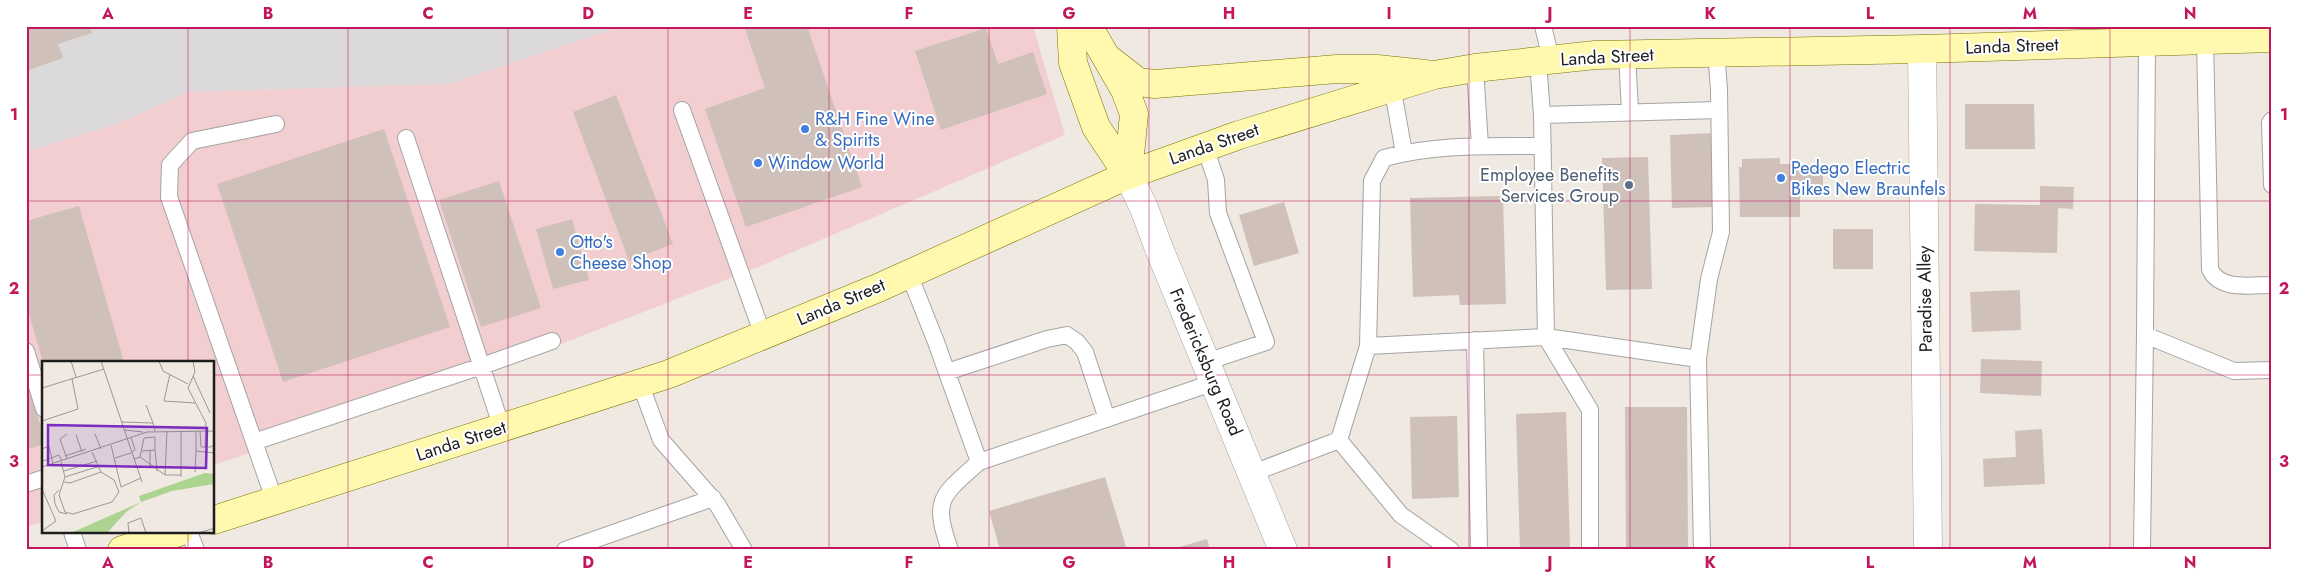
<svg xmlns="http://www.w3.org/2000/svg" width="2298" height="576" font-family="Jost,sans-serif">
	<rect width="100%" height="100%" fill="#efe9e1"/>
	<path fill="#dbd9d9" d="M 26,26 L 623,26 L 450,84 L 189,92 L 114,125 L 26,152 Z"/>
	<path fill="#f2ced1" d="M 623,26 L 1033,26 L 1065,135 L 751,270 L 515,362 L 214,465 L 214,362 L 44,362 L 44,521 L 26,527 L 26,152 L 114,125 L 189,92 L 450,84 Z"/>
	<path fill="#cfc0ba" d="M 26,26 L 89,26 L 92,33 L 58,44 L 63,58 L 26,71 Z
		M 744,26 L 807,26 L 862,187 L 746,227 L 705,109 L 765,88 Z
		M 986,28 L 998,64 L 1033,52 L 1047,94 L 941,130 L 915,51 Z
		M 616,95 L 673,244 L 629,261 L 573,112 Z
		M 1965,104 L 2034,104 L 2035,149 L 1965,149 Z
		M 384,129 L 450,327 L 283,382 L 217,184 Z
		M 1712,133 L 1714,207 L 1672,208 L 1670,135 Z
		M 1648,157 L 1652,289 L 1606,290 L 1602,158 Z
		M 1780,158 L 1780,164 L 1823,164 L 1823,189 L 1800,189 L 1800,217 L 1740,217 L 1739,167 L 1742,167 L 1742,159 Z
		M 499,181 L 541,308 L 481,327 L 439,200 Z
		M 2040,186 L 2074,187 L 2073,209 L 2058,208 L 2057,253 L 1974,251 L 1975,204 L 2040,205 Z
		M 1503,196 L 1506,304 L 1460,305 L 1459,295 L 1413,297 L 1410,198 Z
		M 1284,202 L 1299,253 L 1254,266 L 1239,215 Z
		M 79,206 L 124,362 L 43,362 L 26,304 L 26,221 Z
		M 572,219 L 589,280 L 553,289 L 536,229 Z
		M 1833,229 L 1873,229 L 1873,269 L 1833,269 Z
		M 2020,290 L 2021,330 L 1972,332 L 1970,292 Z
		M 1981,359 L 2042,361 L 2041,396 L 1980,393 Z
		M 26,385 L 44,435 L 44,444 L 26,450 Z
		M 1625,407 L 1687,407 L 1688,550 L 1626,550 Z
		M 1566,412 L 1570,550 L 1520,550 L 1516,414 Z
		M 1457,416 L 1459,497 L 1412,499 L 1410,417 Z
		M 2042,429 L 2045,484 L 1984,487 L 1983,459 L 2016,457 L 2015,431 Z
		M 1105,477 L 1127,550 L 1000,550 L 989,511 Z
		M 1207,539 L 1210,550 L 1173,550 L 1173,549 Z"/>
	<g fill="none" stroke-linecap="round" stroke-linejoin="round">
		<g stroke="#a4a4a4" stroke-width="18">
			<path id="lane" d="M 1543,26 L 1551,59
				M 2205,40 L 2210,269 C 2219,291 2251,285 2272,285
				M 2147,42 L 2145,335 L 2234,371 L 2272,370
				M 1627,55 L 1630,111
				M 1475,68 L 1480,146
				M 1391,80 L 1404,153
				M 682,110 L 763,335
				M 1542,115 L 1719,110
				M 2272,120 L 2270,123 L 2272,185
				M 406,138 L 502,428
				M 1205,147 L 1216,180 L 1218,213 L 1266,342 L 1206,362
				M 909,274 L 936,342 L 979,462
				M 1546,337 L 1590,410 L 1590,550
				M 1546,337 L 1698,359
				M 1475,340 L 1479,550
				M 1368,346 L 1546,337 L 1542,115 L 1538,61
				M 26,351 L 44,409
				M 947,372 L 1047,339 L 1067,335 L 1077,342 L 1085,352 L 1107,419
				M 640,383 L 661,440 L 717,504 L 744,550
				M 1339,440 L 1401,515 L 1451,550
				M 254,442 L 482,366 L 552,341
				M 1253,473 L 1339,440 L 1368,346 L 1372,181 L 1384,158 C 1435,144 1490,146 1543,146
				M 26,484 L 44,478
				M 275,502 L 169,197 L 170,165 L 192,141 L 276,124
				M 72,532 L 78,550
				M 189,532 L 196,550
				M 565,550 L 713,498
				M 950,550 C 932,499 941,496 979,462 L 1215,382
				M 1702,550 L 1698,359 L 1709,279 L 1721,232 L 1719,89 L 1716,52
				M 2142,550 L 2145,335"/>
		</g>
		<g stroke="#a4a4a4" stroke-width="29">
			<path id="street" d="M 1922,49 L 1928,550
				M 1128,175 L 1144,208 L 1158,246 L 1283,550"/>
		</g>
		<g stroke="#777500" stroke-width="29">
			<path id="secondary" d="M 1071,26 L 1073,63 L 1096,127 L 1128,175
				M 1088,26 L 1125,90 L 1134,114 L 1128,175
				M 1106,57 L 1138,82 L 1155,84 L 1337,69 L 1377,69 L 1425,74
				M 214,520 L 669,374 L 878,288 L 1128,175 L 1239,135 L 1434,75 L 1475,68 L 1595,55 L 1922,49 L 2272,38
				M 122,550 L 179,532"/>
		</g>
		<use href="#lane" stroke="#fff" stroke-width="16"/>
		<use href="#street" stroke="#fff" stroke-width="28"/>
		<use href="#secondary" stroke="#fff9af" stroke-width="28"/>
	</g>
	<path fill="none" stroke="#c2185b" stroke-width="1" stroke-opacity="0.55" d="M 188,26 L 188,362M 348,26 L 348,550M 508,26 L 508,550M 668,26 L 668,550M 829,26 L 829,550M 989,26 L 989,550M 1149,26 L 1149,550M 1309,26 L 1309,550M 1469,26 L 1469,550M 1630,26 L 1630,550M 1790,26 L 1790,550M 1950,26 L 1950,550M 2110,26 L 2110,550M 26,201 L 2272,201M 26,375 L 44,375M 214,375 L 2272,375M 188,532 L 188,550"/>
	<g fill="#3f7fe0" stroke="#fff" stroke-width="2">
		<circle cx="805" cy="129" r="5"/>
		<circle cx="758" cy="163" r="5"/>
		<circle cx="1781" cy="178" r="5"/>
		<circle cx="560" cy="252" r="5"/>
	</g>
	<circle fill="#5c6f8a" stroke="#fff" stroke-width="2" cx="1629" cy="185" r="5"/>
	<g text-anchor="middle" stroke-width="4" stroke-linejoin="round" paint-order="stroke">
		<g font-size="18" fill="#1d1d1d" stroke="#fff">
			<text transform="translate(2012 46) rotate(-2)" y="6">Landa Street</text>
			<text transform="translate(1607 57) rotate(-3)" y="6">Landa Street</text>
			<text transform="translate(1214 144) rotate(-19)" y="6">Landa Street</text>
			<text transform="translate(1925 299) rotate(-91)" y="6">Paradise Alley</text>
			<text transform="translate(841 302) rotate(-23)" y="6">Landa Street</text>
			<text transform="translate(1206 362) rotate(67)" y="6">Fredericksburg Road</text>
			<text transform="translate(461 441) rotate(-18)" y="6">Landa Street</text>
		</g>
		<g font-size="18" fill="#366cbe" stroke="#fff" text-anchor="start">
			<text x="815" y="125">R&amp;H Fine Wine<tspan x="815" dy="21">&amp; Spirits</tspan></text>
			<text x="768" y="169">Window World</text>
			<text x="1791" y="174">Pedego Electric<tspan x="1791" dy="21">Bikes New Braunfels</tspan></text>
			<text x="570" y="248">Otto's<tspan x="570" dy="21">Cheese Shop</tspan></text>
		</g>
		<g font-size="18" fill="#4e5e75" stroke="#fff" text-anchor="end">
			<text x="1619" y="181">Employee Benefits<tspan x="1619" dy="21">Services Group</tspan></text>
		</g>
	</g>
	<g transform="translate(42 361)">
		<rect width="172" height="172" fill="#efe9e1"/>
		<path d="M 163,112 L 172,113 L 172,123 L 130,130 L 99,141 L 84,151 L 65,172 L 29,172 L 99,141 L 97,135 Z" fill="#add391"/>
		<path fill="none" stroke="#9b9793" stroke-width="1" d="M 29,0 L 34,16M 59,0 L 100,121M 117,0 L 121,10 L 146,23M 151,0 L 153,11 L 146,27 L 164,62 L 163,87M 128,13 L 122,40 L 153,42M 151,15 L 168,52M 0,27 L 62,8M 104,44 L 111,62M 0,60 L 36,48 L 30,18M 79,61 L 111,62 L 113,70M 83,69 L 101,71M 154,70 L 154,90 L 173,92M 158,70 L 159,86 L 169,86 L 173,83M 53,73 L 59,88M 34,74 L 40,91M 69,84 L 79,126 L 99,117M 0,88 L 7,85 L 11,103M 108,89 L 108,105M 113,89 L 115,110M 100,90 L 113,89 L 113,76M 89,91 L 93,89 L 89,76M 0,95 L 1,100 L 17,94 L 20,100M 23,95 L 44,88M 98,96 L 123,114 L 139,114M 73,97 L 89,92M 25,98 L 18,78 L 25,73M 92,98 L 98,96 L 102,77 L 113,76M 19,101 L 23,116 L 17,134 L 23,151 L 31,153 L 70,141 L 77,131 L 72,119 L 59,111 L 50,91M 0,106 L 105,71 L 173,70M 22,110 L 55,100M 153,111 L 154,90M 123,114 L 125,70M 23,116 L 58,105M 139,116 L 139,70M 22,121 L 28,122 L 59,111M 0,128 L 14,160 L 0,170M 17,129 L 12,134 L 13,143 L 17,151 L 25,153M 87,172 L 86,162 L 99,157 L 104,172M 156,172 L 173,167"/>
		<path fill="#7b2cbf" fill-opacity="0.15" stroke="#7b2cbf" stroke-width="2.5" d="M 6,64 L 165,67 L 164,107 L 6,104 Z"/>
		<rect width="172" height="172" fill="none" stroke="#1d1d1d" stroke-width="2.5"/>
	</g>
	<rect width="2298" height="576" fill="none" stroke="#ffffff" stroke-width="55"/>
	<rect x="28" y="28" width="2242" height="520" fill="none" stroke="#c2185b" stroke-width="2"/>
	<g font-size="16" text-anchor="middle" font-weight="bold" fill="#c2185b">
		<text x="108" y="19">A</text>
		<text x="268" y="19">B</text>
		<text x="428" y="19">C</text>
		<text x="588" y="19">D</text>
		<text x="748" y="19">E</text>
		<text x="909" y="19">F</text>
		<text x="1069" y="19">G</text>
		<text x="1229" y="19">H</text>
		<text x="1389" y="19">I</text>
		<text x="1550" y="19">J</text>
		<text x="1710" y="19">K</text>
		<text x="1870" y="19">L</text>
		<text x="2030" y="19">M</text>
		<text x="2190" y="19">N</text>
		<text x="14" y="120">1</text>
		<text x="2284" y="120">1</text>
		<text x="14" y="294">2</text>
		<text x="2284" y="294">2</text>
		<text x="14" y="467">3</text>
		<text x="2284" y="467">3</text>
		<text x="108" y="568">A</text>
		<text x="268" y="568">B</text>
		<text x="428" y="568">C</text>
		<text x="588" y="568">D</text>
		<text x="748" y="568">E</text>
		<text x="909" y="568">F</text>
		<text x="1069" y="568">G</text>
		<text x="1229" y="568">H</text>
		<text x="1389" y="568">I</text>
		<text x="1550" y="568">J</text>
		<text x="1710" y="568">K</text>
		<text x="1870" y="568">L</text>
		<text x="2030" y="568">M</text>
		<text x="2190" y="568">N</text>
	</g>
</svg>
